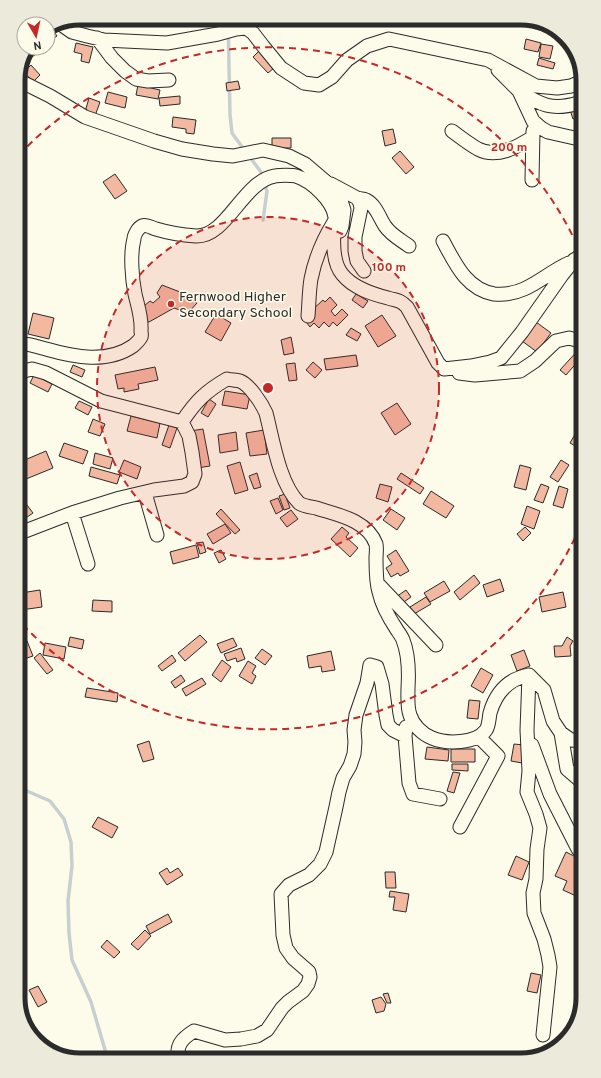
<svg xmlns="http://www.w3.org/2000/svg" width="601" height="1078" font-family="Overpass,sans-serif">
	<rect width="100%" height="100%" fill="#fdfbea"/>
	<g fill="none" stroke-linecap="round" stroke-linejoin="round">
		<path stroke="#c7d0d0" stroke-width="3.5" d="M 228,18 L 230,115 L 232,133 L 245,151
			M 249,156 L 261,172 L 263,177
			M 263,220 L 267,191 L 264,183
			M 22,791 L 27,791 L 50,801 L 64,819 L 71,842 L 72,866 L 68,901 L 69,933 L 72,960 L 91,1002 L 108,1060"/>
	</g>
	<path fill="#f2b8a0" stroke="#2b2b2b" d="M 52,29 L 57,36 L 48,42 L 48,31 Z
		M 526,39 L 541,43 L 538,52 L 524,49 Z
		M 76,43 L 93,47 L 89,63 L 81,61 L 82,54 L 74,52 Z
		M 541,44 L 553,46 L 550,59 L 539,57 Z
		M 31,48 L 37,48 L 39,52 L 29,59 L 27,57 Z
		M 259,51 L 274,68 L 268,73 L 253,57 Z
		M 539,58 L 555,63 L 553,69 L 537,65 Z
		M 31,65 L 40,75 L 33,82 L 24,72 Z
		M 238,81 L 240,89 L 227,91 L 226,83 Z
		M 138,85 L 160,90 L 158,99 L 136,95 Z
		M 108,92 L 127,97 L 125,108 L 105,103 Z
		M 180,96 L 180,104 L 160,106 L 159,98 Z
		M 89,98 L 100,102 L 95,116 L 85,112 Z
		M 578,107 L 578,117 L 573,119 L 570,110 Z
		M 173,117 L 196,120 L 194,134 L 186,133 L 186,129 L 172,127 Z
		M 393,129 L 396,143 L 385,146 L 382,131 Z
		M 272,138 L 291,138 L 291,148 L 272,148 Z
		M 400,151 L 414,167 L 406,174 L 392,158 Z
		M 115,174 L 127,191 L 115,199 L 103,182 Z
		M 162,285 L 180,292 L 197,303 L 188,313 L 174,308 L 149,322 L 147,322 L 144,306 L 150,301 L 153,303 L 160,297 L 157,293 Z
		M 356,294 L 368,301 L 363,308 L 352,300 Z
		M 330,297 L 337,305 L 331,311 L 335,316 L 342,309 L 348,315 L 337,326 L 333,322 L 329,327 L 324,322 L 319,328 L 314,323 L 310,327 L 306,322 L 314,314 L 311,311 L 323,300 L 325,302 Z
		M 33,313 L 54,318 L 49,339 L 28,334 Z
		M 216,314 L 231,323 L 221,341 L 205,332 Z
		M 382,315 L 396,336 L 378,347 L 365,326 Z
		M 536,322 L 551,333 L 537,352 L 522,341 Z
		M 351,328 L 361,334 L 357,341 L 346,335 Z
		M 291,337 L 294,353 L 284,355 L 281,340 Z
		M 580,348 L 580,359 L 566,375 L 560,370 Z
		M 356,355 L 358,366 L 326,370 L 324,359 Z
		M 313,362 L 322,370 L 315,378 L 306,370 Z
		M 295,363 L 297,380 L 289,381 L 286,364 Z
		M 73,365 L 85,370 L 82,377 L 70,372 Z
		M 155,367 L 158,380 L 138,384 L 139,389 L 124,392 L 124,388 L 118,389 L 115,375 Z
		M 34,375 L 52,384 L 48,392 L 30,383 Z
		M 225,391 L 250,395 L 247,409 L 222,405 Z
		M 209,399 L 216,404 L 208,417 L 201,413 Z
		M 79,401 L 92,407 L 88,415 L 75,408 Z
		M 397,403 L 411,424 L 395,435 L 381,413 Z
		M 131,416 L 160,423 L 157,438 L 127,431 Z
		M 93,419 L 105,424 L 100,436 L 88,432 Z
		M 169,425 L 177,428 L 170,448 L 162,445 Z
		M 203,429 L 210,466 L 197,468 L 190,431 Z
		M 578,429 L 580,430 L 580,446 L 579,448 L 570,443 Z
		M 264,430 L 267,454 L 250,456 L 246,433 Z
		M 236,432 L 238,450 L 220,453 L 218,435 Z
		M 64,443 L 88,451 L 83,464 L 59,456 Z
		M 46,451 L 53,468 L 26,479 L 20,465 L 20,462 Z
		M 95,453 L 113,458 L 110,469 L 93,464 Z
		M 124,460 L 141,467 L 137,479 L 119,472 Z
		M 561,460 L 569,465 L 558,482 L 550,477 Z
		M 240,462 L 248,490 L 235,494 L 227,466 Z
		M 520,465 L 531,468 L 526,490 L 514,487 Z
		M 91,467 L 120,475 L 117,484 L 89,476 Z
		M 257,473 L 261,487 L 254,489 L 249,476 Z
		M 401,473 L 424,488 L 420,494 L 397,479 Z
		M 380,484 L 392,487 L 388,502 L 376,498 Z
		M 541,484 L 549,487 L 543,503 L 534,500 Z
		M 559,486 L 568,489 L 563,508 L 553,505 Z
		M 431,491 L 454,506 L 446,518 L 423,504 Z
		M 285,494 L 290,508 L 284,510 L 279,496 Z
		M 278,498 L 283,510 L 276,514 L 270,501 Z
		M 27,505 L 33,513 L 20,522 L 20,510 Z
		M 527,506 L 540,511 L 534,529 L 521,524 Z
		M 221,509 L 240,530 L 235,534 L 216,514 Z
		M 391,509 L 405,518 L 397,530 L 383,520 Z
		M 291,510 L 298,519 L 287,527 L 280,518 Z
		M 225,524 L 231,533 L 213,544 L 207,534 Z
		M 342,527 L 349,533 L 346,537 L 358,548 L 350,557 L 331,539 Z
		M 525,527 L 531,533 L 523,541 L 517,534 Z
		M 203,542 L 206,552 L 200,554 L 197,543 Z
		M 196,545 L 199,557 L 173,564 L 170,552 Z
		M 221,550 L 226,559 L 219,563 L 214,553 Z
		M 396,550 L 409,571 L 400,576 L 398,573 L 391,577 L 386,568 L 392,564 L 387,556 Z
		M 474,575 L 480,583 L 460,600 L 454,592 Z
		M 500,579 L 504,591 L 487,597 L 483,585 Z
		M 444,581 L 450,591 L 430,602 L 424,593 Z
		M 40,590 L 42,607 L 21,610 L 21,593 Z
		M 406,590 L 411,597 L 401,604 L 396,597 Z
		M 563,592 L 566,607 L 542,612 L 539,597 Z
		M 426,597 L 431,604 L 414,614 L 410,607 Z
		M 93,600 L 112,601 L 112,612 L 92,611 Z
		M 200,635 L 207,642 L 185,661 L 178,653 Z
		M 70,637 L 84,640 L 82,649 L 68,646 Z
		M 567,637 L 573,641 L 570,646 L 571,656 L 555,657 L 554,646 L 562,646 Z
		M 233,638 L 237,646 L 221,653 L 217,644 Z
		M 27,641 L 33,656 L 21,660 L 21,643 Z
		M 45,643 L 66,647 L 64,659 L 43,655 Z
		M 241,648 L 245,659 L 237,662 L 236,658 L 227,661 L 224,654 Z
		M 262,649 L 272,656 L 265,665 L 255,658 Z
		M 524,650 L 530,666 L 517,671 L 511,655 Z
		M 331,651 L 335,670 L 322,672 L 321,666 L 309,668 L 307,656 Z
		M 40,653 L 53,670 L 47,674 L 34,658 Z
		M 172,655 L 176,661 L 162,671 L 158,666 Z
		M 222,660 L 231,667 L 221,682 L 212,675 Z
		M 248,661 L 256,666 L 252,673 L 256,676 L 252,684 L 239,676 Z
		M 481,668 L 493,675 L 483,693 L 471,686 Z
		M 181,675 L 185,681 L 175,688 L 171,682 Z
		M 202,678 L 206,684 L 186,696 L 182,689 Z
		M 87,688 L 118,693 L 117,702 L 85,697 Z
		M 469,700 L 480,701 L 478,719 L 467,718 Z
		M 149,741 L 154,759 L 143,762 L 137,745 Z
		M 514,744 L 524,745 L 522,763 L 511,761 Z
		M 427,747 L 449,750 L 448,761 L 425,759 Z
		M 451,749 L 475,749 L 475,762 L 451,762 Z
		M 452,764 L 468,764 L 468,771 L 452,770 Z
		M 453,772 L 460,773 L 454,793 L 447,791 Z
		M 98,817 L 118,827 L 112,838 L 92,827 Z
		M 566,852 L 582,860 L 582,883 L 576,896 L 563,890 L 567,881 L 555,876 Z
		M 516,856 L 529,862 L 522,880 L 508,875 Z
		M 167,868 L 170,873 L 178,868 L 183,875 L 167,885 L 159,873 Z
		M 385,872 L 395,872 L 396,888 L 386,888 Z
		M 390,891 L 409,894 L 406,912 L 393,910 L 395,897 L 389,897 Z
		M 168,914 L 172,922 L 150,934 L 146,926 Z
		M 145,930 L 151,936 L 138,950 L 131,944 Z
		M 107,940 L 120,952 L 114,958 L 101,947 Z
		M 531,973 L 541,975 L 537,993 L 527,991 Z
		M 38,986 L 47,1002 L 38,1007 L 29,990 Z
		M 583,986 L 583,1002 L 582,1004 L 577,988 Z
		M 388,993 L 391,1003 L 387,1003 L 383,994 Z
		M 381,997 L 386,1004 L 384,1011 L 376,1013 L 372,1000 Z"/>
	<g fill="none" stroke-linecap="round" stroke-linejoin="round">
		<g stroke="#2b2b2b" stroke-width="15">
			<path id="minor" d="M 62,25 L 72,32 L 87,36 L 104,40 L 167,43 L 218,34 L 236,29 L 246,28 L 253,33 L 263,46 L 281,68 L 304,83 L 319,85 L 332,77 L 347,60 L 367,46 L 389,39 L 488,60 L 536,86 L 557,88 L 571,86 L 578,83
				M 97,38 L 112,58 L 125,71 L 136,79 L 148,81 L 169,80
				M 498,70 L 519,91 L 533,121 L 541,128 L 548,132 L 579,139
				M 18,80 L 50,96 L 85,117 L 154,141 L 182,149 L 213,154 L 233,156 L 263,150 L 289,156 L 305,164 L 332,187 L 340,198 L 344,210 L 342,226 L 340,231
				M 519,91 C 540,105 553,111 578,103
				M 452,131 C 460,137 469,144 478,149 C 497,159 517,147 533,137
				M 532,180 L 533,131
				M 331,184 L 357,198 L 360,203 L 361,208 L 355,237 L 355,251 L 357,261 L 364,271
				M 357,198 C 360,199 363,199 366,200 C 376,205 379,217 385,226 C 391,235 401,240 409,246
				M 443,241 C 455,263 466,289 494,294 C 504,295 515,293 524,289 C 540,282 553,270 569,263
				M 308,316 C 309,304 309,291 311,279 C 315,258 323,240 334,222
				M 19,344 C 31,343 36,347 46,349 C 74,357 107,364 133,346 C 135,344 140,340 141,337 C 142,335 141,333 141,331 C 142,318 138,307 135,294 C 132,279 130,254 134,239 C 134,235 138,228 142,226 C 147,224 152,228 156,229 C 169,233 182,235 196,236 C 227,237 243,181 275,176 C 280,175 292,175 296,176 C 312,181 333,201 335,217 C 336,221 334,226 334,230 C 333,244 333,263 342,274 C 353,288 372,294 388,298 C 397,301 399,299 407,307 L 438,363 L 444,369 L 471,366 L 490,362 L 501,358 L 522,332 L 562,275 L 574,260 L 579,257
				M 20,372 L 32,369 L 46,373 L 101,401 L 182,422 C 195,402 206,391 227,379 C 231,380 236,380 240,381 C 250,385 262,404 266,413 C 273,440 279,483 299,503 C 303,506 311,507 316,508 C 338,515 367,520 376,544 C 377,548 376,554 376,559 C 376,570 376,582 379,592 C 382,606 389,618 397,630 C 399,633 402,637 403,640 C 409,655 409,672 408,688 C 408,696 407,707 410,715 C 413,725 422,734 432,738 C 446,744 476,744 486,730 C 489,726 489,718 490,713 C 496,692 508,679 529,675 L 544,690 L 553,721 L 561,733 L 571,740 L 582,741
				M 459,373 L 475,375 L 520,371 L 535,361 L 556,341 L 569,338 L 580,341
				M 145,493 L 157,535
				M 72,513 L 88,564
				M 20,533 L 72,513 L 120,498 L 154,490 L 184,486 L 192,482 L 195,474 L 192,452 L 189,436 L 182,422
				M 378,584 L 436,645
				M 529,675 L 527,730 L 529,771 L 527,792 L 536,814 L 540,828 L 537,849 L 536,879 L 533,893 L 534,913 L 544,939 L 548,955 L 550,967 L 543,1035
				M 406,727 L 405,736 L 409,783 L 413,794 L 440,799
				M 561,733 L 567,769 L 582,782
				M 532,745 L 550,794 L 578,849
				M 460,827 L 498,756 L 479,737
				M 179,1059 C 175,1045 183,1038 194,1031 L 225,1040 L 241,1039 L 257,1036 L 267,1030 L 282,1008 L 288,1002 L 303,991 L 308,984 L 310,977 L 309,972 L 293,958 L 286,948 L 283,935 L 281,894 L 289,885 L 309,875 L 320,864 L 326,852 L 336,807 L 339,792 L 343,778 L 350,766 L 354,754 L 355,742 L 354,730 L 356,715 L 367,683 L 370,665 L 377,667 L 382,684 L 386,715 L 388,725 L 393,730 L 405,736"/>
		</g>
		<use href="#minor" stroke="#fdfbea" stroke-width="13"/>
	</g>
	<circle cx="268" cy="388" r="171" fill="#c62828" fill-opacity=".12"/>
	<g fill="none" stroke="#c62828" stroke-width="2" stroke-dasharray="7 5">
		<circle cx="268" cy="388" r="171"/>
		<path d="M580 527A341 341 0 0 1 23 625M19 155A341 341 0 0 1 578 247"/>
	</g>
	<circle fill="#c62828" stroke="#fdfbea" stroke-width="1.5" cx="171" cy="304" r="4"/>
	<g text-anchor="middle" stroke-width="3" stroke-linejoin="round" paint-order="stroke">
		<g font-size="14" fill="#2b2b2b" stroke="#fdfbea" text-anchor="start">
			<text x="179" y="301">Fernwood Higher<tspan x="179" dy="16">Secondary School</tspan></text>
		</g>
	</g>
	<path d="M0 0H601V1078H0ZM80 25H521A55 55 0 0 1 576 80V998A55 55 0 0 1 521 1053H80A55 55 0 0 1 25 998V80A55 55 0 0 1 80 25Z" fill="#eceadb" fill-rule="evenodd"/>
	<path fill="none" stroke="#2b2b2b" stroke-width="5" d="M80 25H521A55 55 0 0 1 576 80V998A55 55 0 0 1 521 1053H80A55 55 0 0 1 25 998V80A55 55 0 0 1 80 25Z"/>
	<circle cx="268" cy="388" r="6" fill="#c62828" stroke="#fdfbea" stroke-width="2"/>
	<g font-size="12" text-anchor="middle" font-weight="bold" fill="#c62828" stroke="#fdfbea" stroke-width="3" stroke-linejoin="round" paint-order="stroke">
		<text x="509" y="151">200 m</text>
		<text x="389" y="271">100 m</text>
	</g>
	<g transform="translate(36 36) rotate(171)"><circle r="19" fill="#fdfbea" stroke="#a9a89e"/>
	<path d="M0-3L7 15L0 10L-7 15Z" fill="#c62828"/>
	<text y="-6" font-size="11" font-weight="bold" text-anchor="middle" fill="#2b2b2b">N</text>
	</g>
</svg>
